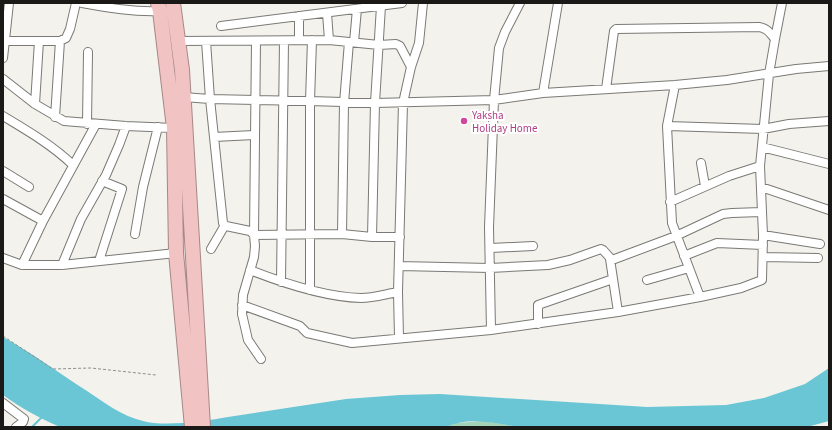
<svg xmlns="http://www.w3.org/2000/svg" width="832" height="430" font-family="'Source Sans 3',sans-serif">
	<rect width="100%" height="100%" fill="#f3f2ed"/>
	<path fill="#a3d3b8" d="M 484,421 L 521,427 L 446,427 L 455,423 Z"/>
	<path fill="#6ac6d4" d="M 3,337 C 32,353 59,373 87,391 C 105,403 122,416 143,421 C 164,427 206,421 228,417 L 346,399 L 400,395 L 440,394 L 647,407 L 726,405 L 764,398 L 805,384 L 829,368 L 829,421 L 807,427 L 521,427 C 495,424 471,416 446,427 L 60,427 C 39,418 21,408 3,395 Z"/>
	<g fill="none" stroke-linecap="round" stroke-linejoin="round">
		<path stroke="#6ac6d4" stroke-width="2" d="M 32,427 L 42,417"/>
		<g stroke="#7a7975" stroke-width="10">
			<path id="street" d="M 82,3 C 110,8 133,12 160,11
				M 327,13 L 329,40
				M 299,16 L 299,40
				M 221,26 L 402,3
				M 775,39 L 782,3
				M 5,41 L 60,41 L 66,38 L 70,29 L 76,3
				M 179,41 L 329,40 L 379,45 L 396,44 L 400,46 L 411,67
				M 206,41 L 210,99 L 223,223 L 226,226 L 250,231 L 254,235 L 255,246 L 254,257 L 243,295 L 242,314 L 248,340 L 261,359
				M 256,41 L 254,235 L 342,234 L 372,237 L 400,237
				M 354,42 L 357,9
				M 3,58 L 9,3
				M 3,79 L 35,104 L 64,121 L 126,126 L 174,128
				M 675,85 L 667,126 L 672,223 L 700,297
				M 543,93 L 558,3
				M 183,97 L 210,99 L 310,101 L 375,103 L 494,100 L 543,93 L 675,85 L 727,80 L 796,69 L 829,66
				M 35,104 L 39,41
				M 3,116 C 28,131 52,145 73,165
				M 55,117 L 60,41
				M 87,124 L 88,52
				M 667,126 L 763,129 L 789,124 L 829,121
				M 214,137 L 254,135
				M 762,147 L 829,164
				M 701,163 L 705,186
				M 3,171 L 29,187
				M 761,187 L 829,210
				M 3,199 L 43,221
				M 670,202 L 729,176 L 760,166
				M 135,234 L 143,187 L 158,127
				M 342,234 L 344,103 L 349,42
				M 763,235 L 820,244
				M 372,237 L 375,103 L 381,6
				M 491,248 L 533,246
				M 211,249 L 225,225
				M 684,256 L 717,243 L 763,245
				M 763,257 L 818,258
				M 3,258 L 22,265 L 62,265 L 176,253
				M 610,259 L 618,312
				M 99,261 L 122,189 L 102,181
				M 22,265 L 43,221 L 96,124
				M 62,265 L 81,219 L 106,175 L 119,145 L 126,126
				M 399,266 L 490,268 L 548,265 L 570,260 L 601,249 L 603,250 L 612,260 L 676,236 L 723,214 L 732,213 L 761,212
				M 250,270 C 283,283 326,297 361,298 C 373,298 386,294 398,292
				M 647,280 L 689,268
				M 281,282 L 284,41
				M 310,290 L 310,101 L 312,40
				M 242,305 L 300,326 L 307,333 L 352,343 L 491,330 L 618,312 L 700,297 L 741,288 L 762,280 L 763,235 L 760,166 L 769,74 L 775,39 C 770,33 767,28 759,27 L 616,29 L 614,31 L 606,89
				M 538,324 L 538,305 L 613,279
				M 491,330 L 489,227 L 494,100 L 499,48 L 505,32 L 520,3
				M 399,338 L 398,292 L 403,103 L 411,67 L 419,43 L 423,3
				M 3,403 L 24,419 L 23,422 L 16,427"/>
		</g>
		<g stroke="#a68887" stroke-width="16">
			<path id="highway" d="M 158,3 L 160,11 L 174,128 L 176,253 L 192,427
				M 173,3 L 182,70 L 203,427"/>
		</g>
		<path stroke="#91908d" stroke-width="1" stroke-dasharray="3 2" stroke-linecap="butt" d="M 3,336 L 53,369 L 91,368 L 156,375"/>
		<use href="#street" stroke="#fff" stroke-width="8"/>
		<use href="#highway" stroke="#f2c3c3" stroke-width="14"/>
	</g>
	<circle fill="#d1479c" stroke="#fff" stroke-width="1.5" cx="464" cy="121" r="4"/>
	<g text-anchor="middle" stroke-width="4" stroke-linejoin="round" paint-order="stroke">
		<g font-size="11" fill="#b23c85" stroke="#fff" text-anchor="start">
			<text x="472" y="119">Yaksha<tspan x="472" dy="13">Holiday Home</tspan></text>
		</g>
	</g>
	<rect width="832" height="430" fill="none" stroke="#1a1918" stroke-width="8"/>
</svg>
